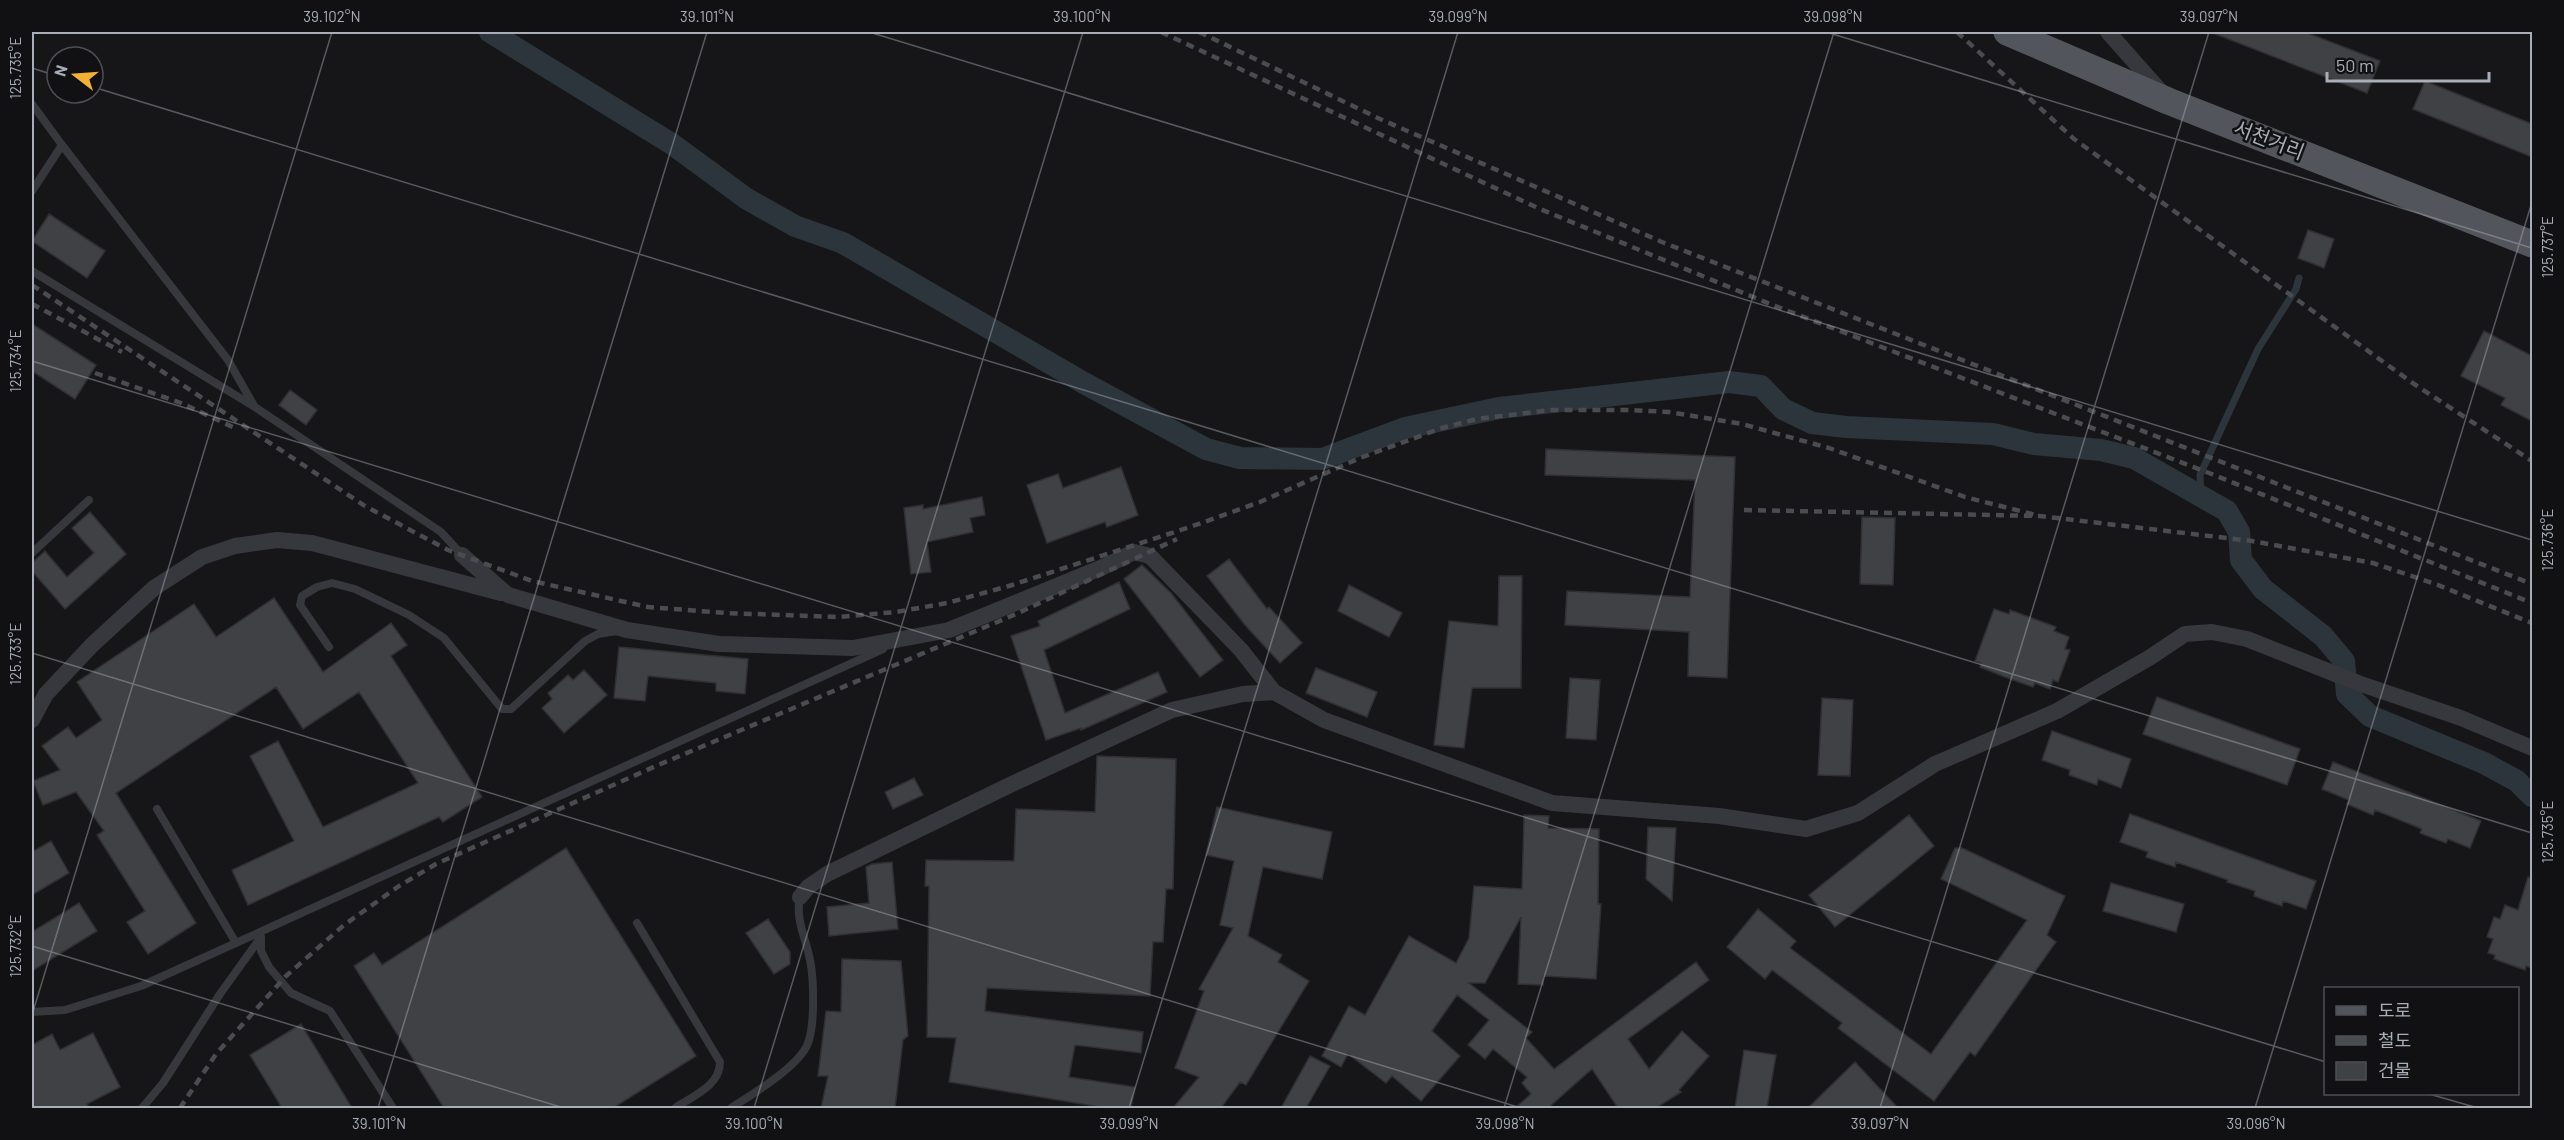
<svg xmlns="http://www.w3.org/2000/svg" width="2564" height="1140" font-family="Barlow,'Noto Sans KR',sans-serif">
	<rect width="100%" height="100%" fill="#161618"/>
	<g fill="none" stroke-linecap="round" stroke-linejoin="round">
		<path stroke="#2c353c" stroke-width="7" d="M 2201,495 L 2200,475 L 2258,349 L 2296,289 L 2299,278"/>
		<path stroke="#2c353c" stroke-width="22" d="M 490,32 L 672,144 L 747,199 L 795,226 L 843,243 L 1084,383 L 1206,449 L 1240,458 L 1322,459 L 1405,428 L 1499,408 L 1729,382 L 1761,386 L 1783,409 L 1812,423 L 1846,427 L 1993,434 L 2034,444 L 2101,450 L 2134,458 L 2227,511 L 2239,532 L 2241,560 L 2263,589 L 2323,636 L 2344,661 L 2347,694 L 2370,716 L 2484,763 L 2517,781 L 2532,796"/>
	</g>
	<path fill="#404145" stroke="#303034" stroke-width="1.5" d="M 2213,33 L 2305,32 L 2380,61 L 2367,93 Z
		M 2425,81 L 2532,124 L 2532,157 L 2413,109 Z
		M 49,214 L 105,251 L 87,278 L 32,241 Z
		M 2308,230 L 2334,239 L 2324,268 L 2298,258 Z
		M 32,324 L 96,365 L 75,399 L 32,371 Z
		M 2484,331 L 2532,356 L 2532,421 L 2501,405 L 2505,398 L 2461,376 Z
		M 290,390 L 317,410 L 306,425 L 279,405 Z
		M 1546,449 L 1735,457 L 1727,678 L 1688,676 L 1689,632 L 1565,625 L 1567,591 L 1690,597 L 1695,480 L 1545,475 Z
		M 1121,467 L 1138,515 L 1107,527 L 1105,522 L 1047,543 L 1027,485 L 1058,474 L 1063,488 Z
		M 982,497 L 985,515 L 970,518 L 973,532 L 927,542 L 931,572 L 911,574 L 904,508 L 923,505 L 923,509 Z
		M 90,512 L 126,554 L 65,609 L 32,571 L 32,563 L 45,551 L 67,577 L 94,553 L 72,528 Z
		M 1862,517 L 1895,518 L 1893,585 L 1860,584 Z
		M 1229,559 L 1267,609 L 1269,607 L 1302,643 L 1280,663 L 1245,625 L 1207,576 Z
		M 1142,565 L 1171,593 L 1223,660 L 1200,677 L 1124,579 Z
		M 1499,576 L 1522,576 L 1521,688 L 1472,688 L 1464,748 L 1434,745 L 1449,621 L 1498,626 Z
		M 1119,582 L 1130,609 L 1044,650 L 1065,713 L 1158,672 L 1167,692 L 1081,730 L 1081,728 L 1046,740 L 1011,636 L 1040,626 L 1038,621 Z
		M 1349,585 L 1402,613 L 1389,637 L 1338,611 Z
		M 274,598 L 323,672 L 391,623 L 407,645 L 391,656 L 482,797 L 443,822 L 439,817 L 248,905 L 232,870 L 294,841 L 250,756 L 278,741 L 323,827 L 418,783 L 359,692 L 303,729 L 276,687 L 116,793 L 196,923 L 148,954 L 127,922 L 145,911 L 97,835 L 104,831 L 76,792 L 43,805 L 33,781 L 60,770 L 42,746 L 68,727 L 76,738 L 102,720 L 77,682 L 194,604 L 216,637 Z
		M 1994,609 L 2009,614 L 2010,610 L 2056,627 L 2054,631 L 2069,637 L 2065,649 L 2070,650 L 2058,682 L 2053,680 L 2050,689 L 2035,683 L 2033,687 L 2005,677 L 1980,667 L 1981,663 L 1975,661 Z
		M 619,647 L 748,659 L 745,694 L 716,691 L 716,683 L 648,676 L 645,701 L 614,698 Z
		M 1316,668 L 1377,692 L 1367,717 L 1306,693 Z
		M 584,670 L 607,695 L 564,733 L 542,708 L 552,699 L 548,693 L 568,675 L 573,680 Z
		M 1570,678 L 1600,680 L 1596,740 L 1566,738 Z
		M 2157,697 L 2300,749 L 2287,785 L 2143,734 Z
		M 1822,698 L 1853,700 L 1850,776 L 1818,775 Z
		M 2052,731 L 2131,759 L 2121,788 L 2098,779 L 2097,785 L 2069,775 L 2070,770 L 2042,760 Z
		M 1097,756 L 1176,759 L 1173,889 L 1166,889 L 1163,942 L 1153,942 L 1150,996 L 987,988 L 985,1011 L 1143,1032 L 1141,1053 L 1075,1045 L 1069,1077 L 1135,1087 L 1131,1108 L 1106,1108 L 949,1082 L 956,1038 L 927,1037 L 929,886 L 925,886 L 926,860 L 1014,861 L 1016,809 L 1095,812 Z
		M 2333,762 L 2481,821 L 2470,848 L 2448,839 L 2446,843 L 2420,833 L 2422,829 L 2375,810 L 2373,815 L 2347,804 L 2349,800 L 2322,789 Z
		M 914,778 L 923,795 L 893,809 L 885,792 Z
		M 1217,807 L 1332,832 L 1322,879 L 1263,867 L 1248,936 L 1282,955 L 1278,962 L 1309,981 L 1246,1085 L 1240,1082 L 1221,1108 L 1173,1108 L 1199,1077 L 1175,1068 L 1204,991 L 1199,989 L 1233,928 L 1220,925 L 1234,861 L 1206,855 Z
		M 2130,814 L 2316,881 L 2306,909 L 2283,901 L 2282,906 L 2254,896 L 2255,891 L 2227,882 L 2228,880 L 2176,862 L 2175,867 L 2146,857 L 2148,852 L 2120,842 Z
		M 1524,815 L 1549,816 L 1548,828 L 1599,829 L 1598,904 L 1601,904 L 1596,979 L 1544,976 L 1543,985 L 1518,984 L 1521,917 L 1485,983 L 1469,983 L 1532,1032 L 1526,1038 L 1554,1069 L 1696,962 L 1709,980 L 1628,1039 L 1649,1069 L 1682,1031 L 1709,1056 L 1679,1090 L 1681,1092 L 1656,1108 L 1618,1108 L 1592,1069 L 1548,1108 L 1515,1108 L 1531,1094 L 1522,1083 L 1527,1077 L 1493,1049 L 1485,1059 L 1468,1045 L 1489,1020 L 1457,995 L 1432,1031 L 1460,1056 L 1421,1101 L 1392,1076 L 1386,1083 L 1348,1054 L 1341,1067 L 1322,1056 L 1349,1006 L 1365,1015 L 1409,936 L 1456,963 L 1469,938 L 1474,886 L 1522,889 Z
		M 1909,815 L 1934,846 L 1835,927 L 1809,895 Z
		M 1648,827 L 1676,828 L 1672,901 L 1646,879 Z
		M 51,841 L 69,873 L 32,895 L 32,852 Z
		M 566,848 L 696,1056 L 613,1108 L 444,1108 L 354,966 L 374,953 L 382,965 Z
		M 1955,848 L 1962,848 L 2065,896 L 2047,935 L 2056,942 L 1975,1056 L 1970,1052 L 1934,1101 L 1838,1028 L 1842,1023 L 1772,970 L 1765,979 L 1727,947 L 1758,909 L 1796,941 L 1790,948 L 1931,1054 L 2027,920 L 1941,879 Z
		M 892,862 L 898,929 L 829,936 L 827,907 L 869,903 L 866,867 L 872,864 Z
		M 2528,877 L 2532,878 L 2532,968 L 2526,966 L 2525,970 L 2494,959 L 2495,955 L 2488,953 L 2493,939 L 2487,937 L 2494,917 L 2500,919 L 2505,905 L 2518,910 Z
		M 2111,883 L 2184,904 L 2176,932 L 2103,911 Z
		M 79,903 L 97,931 L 32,971 L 32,932 Z
		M 768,919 L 790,952 L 790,964 L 774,974 L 746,933 Z
		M 842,959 L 901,961 L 908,1036 L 903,1040 L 895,1108 L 821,1108 L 828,1076 L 818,1076 L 826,1011 L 841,1012 Z
		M 301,1024 L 352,1108 L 282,1108 L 250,1055 Z
		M 93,1033 L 120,1087 L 87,1104 L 90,1108 L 32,1108 L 32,1045 L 52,1034 L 60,1050 Z
		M 1744,1050 L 1776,1055 L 1767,1108 L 1735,1108 Z
		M 1310,1056 L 1330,1066 L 1306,1108 L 1281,1108 Z
		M 1855,1062 L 1898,1108 L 1808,1108 Z"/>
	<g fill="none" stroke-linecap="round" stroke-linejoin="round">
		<path stroke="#37383d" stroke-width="8" d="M 32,104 L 62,145
			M 32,191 L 62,145 L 228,360 L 253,404
			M 32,271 L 255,407 L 441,532 L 462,555
			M 32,553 L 89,500
			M 329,647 L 300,605 L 302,596 L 317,587 L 332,583 L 355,589 L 409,615 L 444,638 L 502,709 L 511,709 L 585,641 L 598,634 L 617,631
			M 157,809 L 236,943
			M 637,923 L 720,1062 C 720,1086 693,1096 675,1108
			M 261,937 L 261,951 L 269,967 L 291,993 L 330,1011 L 393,1108
			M 32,1012 L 65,1010 L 141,986 L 883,649
			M 142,1108 L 163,1083 L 220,994 L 261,937
			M 731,1108 C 751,1095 800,1066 808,1043 C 815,1025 814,979 810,960 C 806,938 795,920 800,897"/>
		<path stroke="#37383d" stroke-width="16" d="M 2108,32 L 2162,93
			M 462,555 L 508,595 L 627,630 L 719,644 L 853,648 L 949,630 L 1103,567 L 1134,552 L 1150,556 L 1241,650 L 1274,692 L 1324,720 L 1552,803 L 1719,816 L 1806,829 L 1858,813 L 1935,764 L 2057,711 L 2149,658 L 2185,634 L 2212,632 L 2247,639 L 2358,683 L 2461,718 L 2532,748
			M 32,720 L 46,694 L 92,645 L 154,588 L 202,557 L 235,546 L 277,540 L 312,543 L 501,593
			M 800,897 L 808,887 L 827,874 L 1012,784 L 1172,710 L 1243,694 L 1274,692"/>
		<path stroke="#53555c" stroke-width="27" d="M 2007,32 L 2168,101 L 2532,244"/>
		<path stroke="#4a4c52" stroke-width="4.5" stroke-dasharray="8 6" stroke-linecap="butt" d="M 1161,32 L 1540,209 L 1659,258 L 1770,304 L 2209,473 L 2532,603
			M 1199,32 L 1380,119 L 1662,242 L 2532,584
			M 1957,32 L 2074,139 L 2414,384 L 2532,461
			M 32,285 L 365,506 L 448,550 L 532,581 L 648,607 L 726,613 L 839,617 L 896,612 L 947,603 L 1009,586 L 1190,527 L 1260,502 L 1360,458 L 1442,428 L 1477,419 L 1551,410 L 1629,410 L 1669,412 L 1742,424 L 1829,448 L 1965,497 L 2040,516
			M 32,304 L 122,352
			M 95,373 L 181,403 L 237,429
			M 1744,510 L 2040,516 L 2252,541 L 2373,563 L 2438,585 L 2532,623
			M 180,1108 L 216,1054 L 286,976 L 344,925 L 399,886 L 436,864 L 656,766 L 1016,614 L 1177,539"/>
	</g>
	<path fill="none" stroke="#a8adb8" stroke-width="1.5" stroke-opacity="0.45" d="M 869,32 L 2532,540M 1826,32 L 2532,248M 32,68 L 57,76M 93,87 L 2532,833M 32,361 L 2326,1062M 32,653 L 1521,1108M 32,946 L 564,1108M 32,1015 L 332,32M 2429,1094 L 2478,1108M 378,1108 L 707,32M 754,1108 L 1083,32M 1129,1108 L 1458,32M 1504,1108 L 1834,32M 1880,1108 L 2209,32M 2255,1108 L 2532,202"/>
	<g text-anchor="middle" stroke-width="5" stroke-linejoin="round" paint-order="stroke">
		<g font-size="20" fill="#a8adb8" stroke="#111113">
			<text transform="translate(2269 140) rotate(21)" y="7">서천거리</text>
		</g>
	</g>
	<rect width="2564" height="1140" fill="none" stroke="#111113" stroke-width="66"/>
	<rect x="2324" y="987" width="195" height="108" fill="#111113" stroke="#4d4f55" stroke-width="1.5"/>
	<rect x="2336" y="1006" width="30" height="9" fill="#53555c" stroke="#4d4f55" stroke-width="1.5"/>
	<text x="2378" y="1017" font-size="18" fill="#a8adb8">도로</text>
	<rect x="2336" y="1036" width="30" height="9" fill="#4a4c52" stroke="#4d4f55" stroke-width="1.5"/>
	<text x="2378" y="1047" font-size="18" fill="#a8adb8">철도</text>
	<rect x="2336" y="1062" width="30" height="18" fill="#404145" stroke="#4d4f55" stroke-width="1.5"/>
	<text x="2378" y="1077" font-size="18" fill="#a8adb8">건물</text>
	<g transform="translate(75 75) rotate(287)"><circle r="28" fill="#111113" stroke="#4d4f55" stroke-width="1.5"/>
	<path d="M0-4.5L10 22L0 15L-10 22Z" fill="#f2b134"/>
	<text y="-9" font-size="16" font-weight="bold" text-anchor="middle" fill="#a8adb8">N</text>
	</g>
	<path d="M2327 72v9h162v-9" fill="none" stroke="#a8adb8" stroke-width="3"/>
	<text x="2336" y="72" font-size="18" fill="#a8adb8" stroke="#111113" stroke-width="4.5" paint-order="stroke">50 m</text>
	<rect x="33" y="33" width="2498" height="1074" fill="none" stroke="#a8adb8" stroke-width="2"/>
	<g font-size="15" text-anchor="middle" fill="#a8adb8">
		<text x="332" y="22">39.102°N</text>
		<text x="707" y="22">39.101°N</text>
		<text x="1082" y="22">39.100°N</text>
		<text x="1458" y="22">39.099°N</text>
		<text x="1833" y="22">39.098°N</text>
		<text x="2209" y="22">39.097°N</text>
		<text transform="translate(16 68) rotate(-90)" y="5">125.735°E</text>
		<text transform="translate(2548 247) rotate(-90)" y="5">125.737°E</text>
		<text transform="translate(16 361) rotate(-90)" y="5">125.734°E</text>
		<text transform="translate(2548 540) rotate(-90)" y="5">125.736°E</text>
		<text transform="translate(16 654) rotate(-90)" y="5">125.733°E</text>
		<text transform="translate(2548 832) rotate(-90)" y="5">125.735°E</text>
		<text transform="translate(16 946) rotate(-90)" y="5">125.732°E</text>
		<text x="379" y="1129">39.101°N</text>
		<text x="754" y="1129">39.100°N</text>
		<text x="1129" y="1129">39.099°N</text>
		<text x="1505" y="1129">39.098°N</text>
		<text x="1880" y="1129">39.097°N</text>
		<text x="2256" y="1129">39.096°N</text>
	</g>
</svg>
